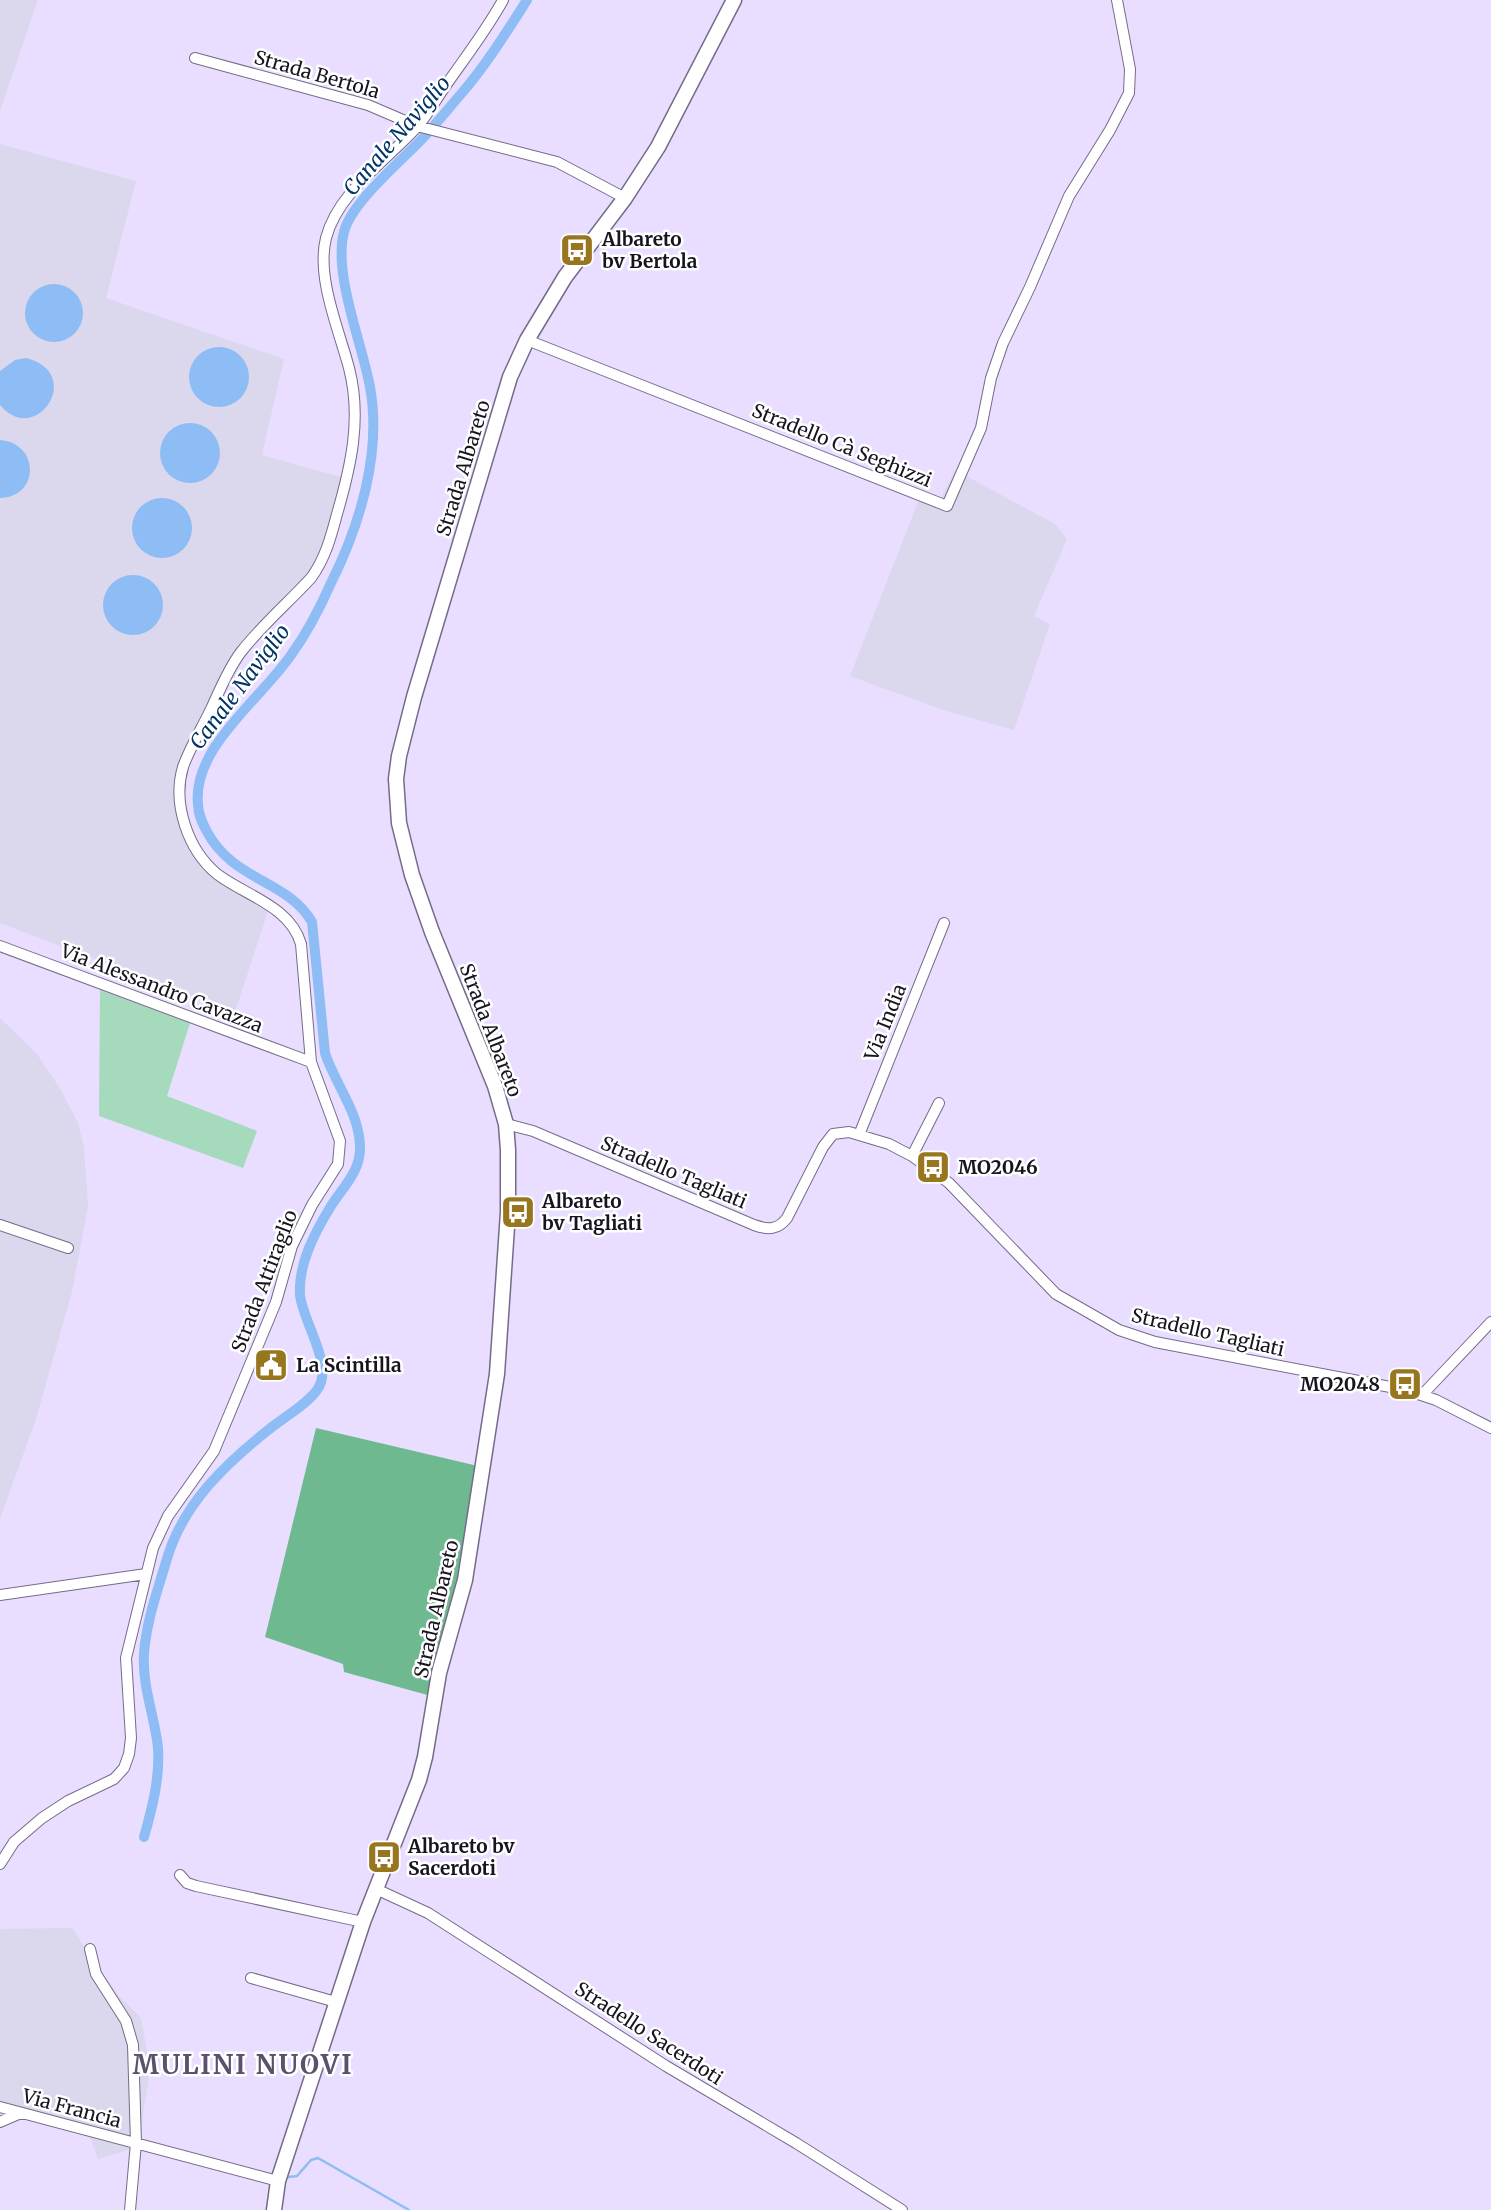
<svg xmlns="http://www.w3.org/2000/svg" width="1491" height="2210" font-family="Merriweather,serif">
	<rect width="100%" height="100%" fill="#e9deff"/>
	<path fill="#dbd7ed" d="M 0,0 L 38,0 L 0,111 Z
		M 0,144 L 136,181 L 106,298 L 284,359 L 262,455 L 344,478 L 333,520 L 318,560 L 309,575 L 246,641 L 179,768 L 174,800 L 183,831 L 199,861 L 213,878 L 269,908 L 235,1012 L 0,923 Z
		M 955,470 L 1055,524 L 1067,539 L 1034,616 L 1050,624 L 1014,730 L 943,710 L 850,676 L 921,494 L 941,498 Z
		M 0,1018 L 37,1054 L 61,1090 L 78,1123 L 84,1147 L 88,1206 L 72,1292 L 36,1419 L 0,1519 Z
		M 73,1928 L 90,1957 L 120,1997 L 141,2018 L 149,2063 L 148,2083 L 138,2147 L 98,2159 L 90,2137 L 0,2113 L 0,1929 Z"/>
	<path fill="#a5dabc" d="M 100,990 L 190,1023 L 167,1096 L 257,1131 L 243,1168 L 99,1116 Z"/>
	<path fill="#6fb991" d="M 316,1428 L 478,1466 L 460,1583 L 431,1696 L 344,1672 L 343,1664 L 265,1637 Z"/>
	<path fill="#8dbdf4" d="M25 313a29 29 0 1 1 58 0a29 29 0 1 1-58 0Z
		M189 377a30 30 0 1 1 60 0a30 30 0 1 1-60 0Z
		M 26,358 C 86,373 36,448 0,405 L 0,371 L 15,360 Z
		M160 453a30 30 0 1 1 60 0a30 30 0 1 1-60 0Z
		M 0,440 C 40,443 40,497 0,498 Z
		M132 528a30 30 0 1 1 60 0a30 30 0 1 1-60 0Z
		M103 605a30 30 0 1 1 60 0a30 30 0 1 1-60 0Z"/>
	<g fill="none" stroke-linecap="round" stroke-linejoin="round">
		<path stroke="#8dbdf4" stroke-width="2.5" d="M 289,2177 L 297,2176 L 311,2160 L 318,2158 L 409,2210"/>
		<path stroke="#8dbdf4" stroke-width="10" d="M 144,1837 C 152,1809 160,1778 158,1748 C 155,1717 142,1687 144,1654 C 146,1623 157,1592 166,1562 C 182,1504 226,1463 272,1427 C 286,1416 306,1405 317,1390 C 335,1366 303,1323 300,1295 C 298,1264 315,1232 331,1206 C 343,1187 361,1171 360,1146 C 359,1112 335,1084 325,1053 L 312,922 C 287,879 233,882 206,830 C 202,822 198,814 198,804 C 192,748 262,698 291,655 C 307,633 320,608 331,583 C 360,525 382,452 370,387 C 362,343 333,274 344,232 C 351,203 400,162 421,140 C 435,125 448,109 461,94 C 486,65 506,33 527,0"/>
		<g stroke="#756b88" stroke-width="12">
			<path id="street" d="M 195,58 L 368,105 L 417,126 L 557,162 L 625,198
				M 527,340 L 947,506 L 981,428 L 991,378 L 1003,343 L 1030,287 L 1069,196 L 1110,130 L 1129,93 L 1130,69 L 1117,0
				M 0,946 L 311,1062
				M 506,1124 L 533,1131 L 754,1225 C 768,1230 778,1230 787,1218 L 823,1147 L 833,1134 L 849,1132 L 889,1144 L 912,1156 L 949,1183 L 1056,1294 L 1119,1330 L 1155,1342 L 1406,1390 L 1436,1400 L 1491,1428
				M 859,1135 L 944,923
				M 912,1156 L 939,1103
				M 0,1225 L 68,1248
				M 1422,1395 L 1491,1322
				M 0,1595 L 146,1574
				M 0,1864 L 14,1842 L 42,1818 L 68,1801 L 114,1779 L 124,1768 L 129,1754 L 131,1738 L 126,1658 L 153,1548 L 168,1516 L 214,1451 L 276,1302 L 292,1246 L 312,1205 L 338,1164 L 340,1141 L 311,1062 L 301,944 C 290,906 246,896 217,874 C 188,850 172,804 183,767 C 190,747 202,728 211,709 C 220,690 228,669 241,652 C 262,625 288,603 311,578 C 325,559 331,537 337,514 C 351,466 362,418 349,368 C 339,330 316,277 326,238 C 338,192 386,161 416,128 C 427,116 435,101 444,88 C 464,59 486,31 503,0
				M 180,1875 L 187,1883 L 196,1886 L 363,1922
				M 376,1889 L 428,1913 L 666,2066 L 796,2143 L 902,2210
				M 90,1949 L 96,1974 L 126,2021 L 133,2045 L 136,2143 L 130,2210
				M 251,1978 L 336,2002
				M 0,2107 L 278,2181
				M 0,2122 L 21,2113"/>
		</g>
		<g stroke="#756b88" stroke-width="17">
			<path id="secondary" d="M 274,2210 L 278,2181 L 363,1922 L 419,1780 L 425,1757 L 439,1673 L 465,1580 L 497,1374 L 508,1212 L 508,1150 L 506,1124 L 495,1086 L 432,932 L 412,875 L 399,823 L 396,779 L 399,756 L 414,697 L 510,377 L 527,340 L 565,277 L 625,198 L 658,147 L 734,0"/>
		</g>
		<use href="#street" stroke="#fff" stroke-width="10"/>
		<use href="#secondary" stroke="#fff" stroke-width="14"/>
	</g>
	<defs>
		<g id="bus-square" transform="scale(1.75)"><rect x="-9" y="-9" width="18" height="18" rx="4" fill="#98761f" stroke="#fff"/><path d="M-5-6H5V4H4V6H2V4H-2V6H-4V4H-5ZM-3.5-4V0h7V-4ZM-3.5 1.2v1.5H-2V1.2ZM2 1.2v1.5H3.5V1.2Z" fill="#fff"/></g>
		<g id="civic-square" transform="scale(1.75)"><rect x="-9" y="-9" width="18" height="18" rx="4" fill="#98761f" stroke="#fff"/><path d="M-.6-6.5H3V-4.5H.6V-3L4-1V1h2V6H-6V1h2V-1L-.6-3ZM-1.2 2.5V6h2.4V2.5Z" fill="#fff"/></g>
	</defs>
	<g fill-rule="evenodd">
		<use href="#bus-square" x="577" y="250"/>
		<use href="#bus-square" x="933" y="1167"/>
		<use href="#bus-square" x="518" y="1212"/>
		<use href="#civic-square" x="271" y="1365"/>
		<use href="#bus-square" x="1405" y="1384"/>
		<use href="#bus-square" x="384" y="1857"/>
	</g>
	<g text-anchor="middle" stroke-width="5" stroke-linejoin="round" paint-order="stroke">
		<g font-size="19" fill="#18141f" stroke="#fff">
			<text transform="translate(317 74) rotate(16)" y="7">Strada Bertola</text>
			<text transform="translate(842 445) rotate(22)" y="7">Stradello Cà Seghizzi</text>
			<text transform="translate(463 468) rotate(-73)" y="7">Strada Albareto</text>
			<text transform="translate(162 988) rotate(21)" y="7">Via Alessandro Cavazza</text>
			<text transform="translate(885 1022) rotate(-68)" y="7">Via India</text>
			<text transform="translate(491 1030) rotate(69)" y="7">Strada Albareto</text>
			<text transform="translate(674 1172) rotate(23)" y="7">Stradello Tagliati</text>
			<text transform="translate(264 1281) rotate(-69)" y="7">Strada Attiraglio</text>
			<text transform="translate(1208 1332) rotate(13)" y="7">Stradello Tagliati</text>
			<text transform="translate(436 1609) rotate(-77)" y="7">Strada Albareto</text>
			<text transform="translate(649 2033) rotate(33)" y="7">Stradello Sacerdoti</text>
			<text transform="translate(72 2108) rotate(15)" y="7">Via Francia</text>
		</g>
		<g font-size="19" font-weight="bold" fill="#18141f" stroke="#fff" text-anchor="start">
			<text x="602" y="246">Albareto<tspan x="602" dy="22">bv Bertola</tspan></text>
			<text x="958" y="1174">MO2046</text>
			<text x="542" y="1208">Albareto<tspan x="542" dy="22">bv Tagliati</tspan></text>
			<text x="296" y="1372">La Scintilla</text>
			<text x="1380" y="1391" text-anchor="end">MO2048</text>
			<text x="408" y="1853">Albareto bv<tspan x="408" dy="22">Sacerdoti</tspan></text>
		</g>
		<g font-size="21" font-style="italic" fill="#003566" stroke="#fff">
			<text transform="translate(397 136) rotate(-49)" y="7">Canale Naviglio</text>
			<text transform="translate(240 687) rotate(-53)" y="7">Canale Naviglio</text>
		</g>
		<g font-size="26" font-weight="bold" letter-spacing="2" fill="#5b516d" stroke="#fff">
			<text x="243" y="2074">MULINI NUOVI</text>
		</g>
	</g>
</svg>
